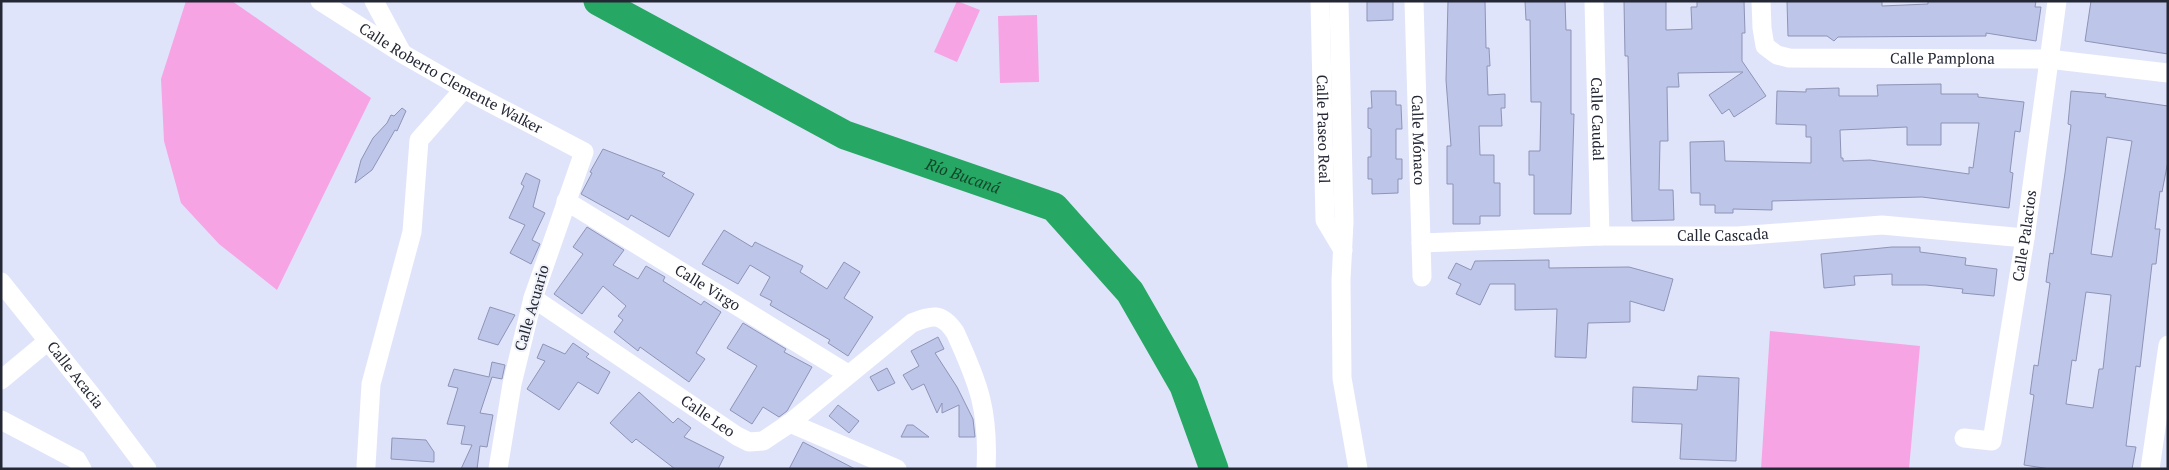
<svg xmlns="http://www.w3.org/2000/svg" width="2169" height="470" font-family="'PT Serif',serif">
	<rect width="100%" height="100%" fill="#dfe4fa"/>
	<path fill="#f7a4e5" d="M 186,1 L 232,1 L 371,98 L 277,290 L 219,244 L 181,203 L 164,141 L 161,79 Z
		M 957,1 L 980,10 L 957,62 L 934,52 Z
		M 1037,15 L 1039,82 L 1000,83 L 998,16 Z
		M 1770,331 L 1920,346 L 1909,469 L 1761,469 Z"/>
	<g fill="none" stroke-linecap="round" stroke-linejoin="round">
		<path stroke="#26a764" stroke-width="29" id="s1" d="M 598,1 L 845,135 L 1054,207 L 1130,292 L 1184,386 L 1214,469"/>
	</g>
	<path fill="#bdc5e8" stroke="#8d94b6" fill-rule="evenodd" d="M 1367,1 L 1393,1 L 1393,20 L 1367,21 Z
		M 1448,1 L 1485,1 L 1486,48 L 1489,48 L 1490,66 L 1487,66 L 1488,95 L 1505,94 L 1505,108 L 1501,108 L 1502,126 L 1479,126 L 1480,155 L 1494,155 L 1494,183 L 1500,183 L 1500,216 L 1480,216 L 1480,224 L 1453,224 L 1453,184 L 1447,184 L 1447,146 L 1451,146 L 1446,80 Z
		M 1525,1 L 1565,1 L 1566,30 L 1571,30 L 1571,114 L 1574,114 L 1571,214 L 1534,214 L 1534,175 L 1529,175 L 1529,151 L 1540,151 L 1541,102 L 1531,102 L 1530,20 L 1526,20 Z
		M 1624,1 L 1666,1 L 1666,30 L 1692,29 L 1691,7 L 1697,7 L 1697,1 L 1744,1 L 1745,33 L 1742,33 L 1742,61 L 1766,96 L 1734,117 L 1729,109 L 1722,114 L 1709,95 L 1743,72 L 1678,73 L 1679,87 L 1667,87 L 1668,141 L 1660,141 L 1659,190 L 1673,190 L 1674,220 L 1632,221 L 1628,56 L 1625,56 Z
		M 1787,1 L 1882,1 L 1882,6 L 1928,4 L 1928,1 L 2036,1 L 2035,7 L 2041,7 L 2036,41 L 1986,33 L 1986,36 L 1838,37 L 1834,41 L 1827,36 L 1788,36 Z
		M 2091,1 L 2168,1 L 2168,54 L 2085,41 Z
		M 1941,84 L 1941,94 L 1978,94 L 1978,97 L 2024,102 L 2020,132 L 2015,131 L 2010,172 L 2013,173 L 2009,208 L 1922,197 L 1772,201 L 1772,210 L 1733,209 L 1733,213 L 1715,213 L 1715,205 L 1700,205 L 1700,193 L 1691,193 L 1690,142 L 1724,141 L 1725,161 L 1811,163 L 1811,137 L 1806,137 L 1806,125 L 1776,124 L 1777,91 L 1806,92 L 1806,89 L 1839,88 L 1839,96 L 1878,96 L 1877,85 ZM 1941,123 L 1979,123 L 1973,168 L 1969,167 L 1969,174 L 1870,160 L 1843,161 L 1843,158 L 1841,158 L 1840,130 L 1907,127 L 1907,145 L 1941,145 Z
		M 1371,91 L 1396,91 L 1396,105 L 1401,105 L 1402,129 L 1396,129 L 1396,159 L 1402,159 L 1402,179 L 1398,179 L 1398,193 L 1372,194 L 1372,179 L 1368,179 L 1368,157 L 1371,157 L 1371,129 L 1368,128 L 1368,108 L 1372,108 Z
		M 2071,91 L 2106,94 L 2105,97 L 2168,106 L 2168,161 L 2162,192 L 2160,191 L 2155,229 L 2160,229 L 2156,264 L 2152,264 L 2140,367 L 2136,366 L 2126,446 L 2136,447 L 2132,469 L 2050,469 L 2024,465 L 2034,395 L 2030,394 L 2034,365 L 2038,366 L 2050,283 L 2046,282 L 2050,253 L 2053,254 L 2065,173 L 2071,125 L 2068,124 ZM 2107,137 L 2132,141 L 2112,257 L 2091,254 ZM 2086,292 L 2111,295 L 2103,369 L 2099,369 L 2093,408 L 2066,404 L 2072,360 L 2076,361 Z
		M 402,108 L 406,111 L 397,131 L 395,130 L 372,170 L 355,183 L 361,160 L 373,138 L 387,123 L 391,115 L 394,116 Z
		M 603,149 L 665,173 L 662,176 L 694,194 L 669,237 L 631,215 L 628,220 L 581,194 L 592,173 L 590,172 Z
		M 526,173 L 540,180 L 533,207 L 545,213 L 532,240 L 540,244 L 531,264 L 510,253 L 525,225 L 509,218 L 524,186 L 521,184 Z
		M 587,227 L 624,250 L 613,265 L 638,279 L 646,266 L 665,277 L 663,281 L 701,305 L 704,301 L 721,312 L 696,353 L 705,359 L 689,382 L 640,347 L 638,351 L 614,332 L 623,320 L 618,316 L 626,306 L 603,286 L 582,314 L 554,294 L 583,254 L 573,247 Z
		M 724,230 L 752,247 L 755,242 L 803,266 L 800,272 L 827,289 L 844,262 L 860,272 L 844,298 L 873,317 L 848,356 L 828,343 L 830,340 L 770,305 L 772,301 L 760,295 L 770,277 L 750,265 L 738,284 L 702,264 Z
		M 1892,247 L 1920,247 L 1920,252 L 1966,258 L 1965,265 L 1997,269 L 1994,296 L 1962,293 L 1963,289 L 1926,285 L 1892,285 L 1892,274 L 1854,276 L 1855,285 L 1824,288 L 1821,254 Z
		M 1549,260 L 1549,268 L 1629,267 L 1673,279 L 1664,311 L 1630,301 L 1630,322 L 1588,323 L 1586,358 L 1555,357 L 1557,309 L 1515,310 L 1515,284 L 1490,284 L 1480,305 L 1456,294 L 1461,284 L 1448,278 L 1456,263 L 1471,270 L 1475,261 Z
		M 490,307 L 515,315 L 498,345 L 478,339 Z
		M 743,323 L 786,349 L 784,352 L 812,367 L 787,411 L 779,417 L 763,407 L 752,424 L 730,410 L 757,366 L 727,348 Z
		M 938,337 L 944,349 L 935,353 L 957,387 L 973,419 L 975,437 L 959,437 L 959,405 L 942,413 L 942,403 L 937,413 L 924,384 L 912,390 L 903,375 L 919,366 L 911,351 Z
		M 573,343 L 589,354 L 586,357 L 610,372 L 598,394 L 578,382 L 559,410 L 527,389 L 545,361 L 537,358 L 543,344 L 565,354 Z
		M 492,362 L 505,365 L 502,379 L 492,377 L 480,413 L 493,415 L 487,447 L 480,446 L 477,469 L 461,469 L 472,445 L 461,444 L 465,426 L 447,424 L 458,388 L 448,386 L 454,369 L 489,377 Z
		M 887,368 L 895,383 L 878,391 L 870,377 Z
		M 1698,376 L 1739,378 L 1736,461 L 1680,459 L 1682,424 L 1632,422 L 1633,387 L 1697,390 Z
		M 639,392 L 673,423 L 678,418 L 691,428 L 684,437 L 724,457 L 718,469 L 675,469 L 636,439 L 632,443 L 610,423 Z
		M 838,405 L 859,421 L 849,433 L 829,416 Z
		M 907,425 L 913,425 L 929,437 L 901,437 Z
		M 392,438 L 426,440 L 434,452 L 434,462 L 391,459 Z
		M 803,442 L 855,469 L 789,469 Z"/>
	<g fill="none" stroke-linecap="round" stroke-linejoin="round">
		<g stroke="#fff" stroke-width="19">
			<path id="s2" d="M 320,1 L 403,54 L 464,89 L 584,152 L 533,298 L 512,384 L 498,469"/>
			<path d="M 374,1 L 402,53"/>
			<path id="s3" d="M 1320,1 L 1325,220 L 1343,250"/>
			<path d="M 1339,1 L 1344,222 L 1341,280 L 1342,378 L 1358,469"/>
			<path id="s4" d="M 1414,1 L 1422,277"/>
			<path id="s5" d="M 1594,1 L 1600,236"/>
			<path id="s6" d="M 1761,1 L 1762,28 L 1765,46 L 1777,55 L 1789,58 L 2048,59 L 2168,73"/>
			<path id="s7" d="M 566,201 L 848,374"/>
			<path id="s8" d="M 1421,243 L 1600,236 L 1738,236 L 1882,225 L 2025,238"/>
			<path id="s9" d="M 1,282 L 96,401 L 147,469"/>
			<path id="s10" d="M 533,298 L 737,436 L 749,442 L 763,441 L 790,423 L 912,323 C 933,315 941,312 955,332 C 979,384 989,411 986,469"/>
			<path d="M 1,380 L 48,341"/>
			<path d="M 1,420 L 77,460 L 82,469"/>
			<path d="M 790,423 L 897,469"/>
			<path id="s11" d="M 1964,438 L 1992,441 L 2025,238 L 2057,1"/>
			<path d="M 366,466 L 371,384 L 412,232 L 419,140 L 464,89"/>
			<path d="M 2150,469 L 2168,345"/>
		</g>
	</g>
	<g text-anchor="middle" stroke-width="4" stroke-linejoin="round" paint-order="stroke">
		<g font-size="15" fill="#242734" stroke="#f0f2f9">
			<text dy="5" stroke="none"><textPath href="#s6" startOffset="226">Calle Pamplona</textPath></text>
			<text dy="5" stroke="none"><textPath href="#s2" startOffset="152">Calle Roberto Clemente Walker</textPath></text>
			<text dy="5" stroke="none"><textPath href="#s5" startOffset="118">Calle Caudal</textPath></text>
			<text dy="5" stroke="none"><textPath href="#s3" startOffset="128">Calle Paseo Real</textPath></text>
			<text dy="5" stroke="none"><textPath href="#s4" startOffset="139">Calle Mónaco</textPath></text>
			<text dy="5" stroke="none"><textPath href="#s8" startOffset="302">Calle Cascada</textPath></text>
			<text dy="5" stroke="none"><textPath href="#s11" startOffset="236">Calle Palacios</textPath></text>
			<text dy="5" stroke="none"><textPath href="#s7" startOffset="166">Calle Virgo</textPath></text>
			<text transform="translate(532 308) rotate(-74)" y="5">Calle Acuario</text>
			<text dy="5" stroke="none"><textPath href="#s9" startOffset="119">Calle Acacia</textPath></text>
			<text dy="5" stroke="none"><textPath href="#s10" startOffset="211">Calle Leo</textPath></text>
		</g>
		<g font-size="16" font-style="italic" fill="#134328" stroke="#f0f2f9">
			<text dy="6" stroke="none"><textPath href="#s1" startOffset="406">Río Bucaná</textPath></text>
		</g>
	</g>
	<rect width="2169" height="470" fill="none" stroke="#242734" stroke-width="5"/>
</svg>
